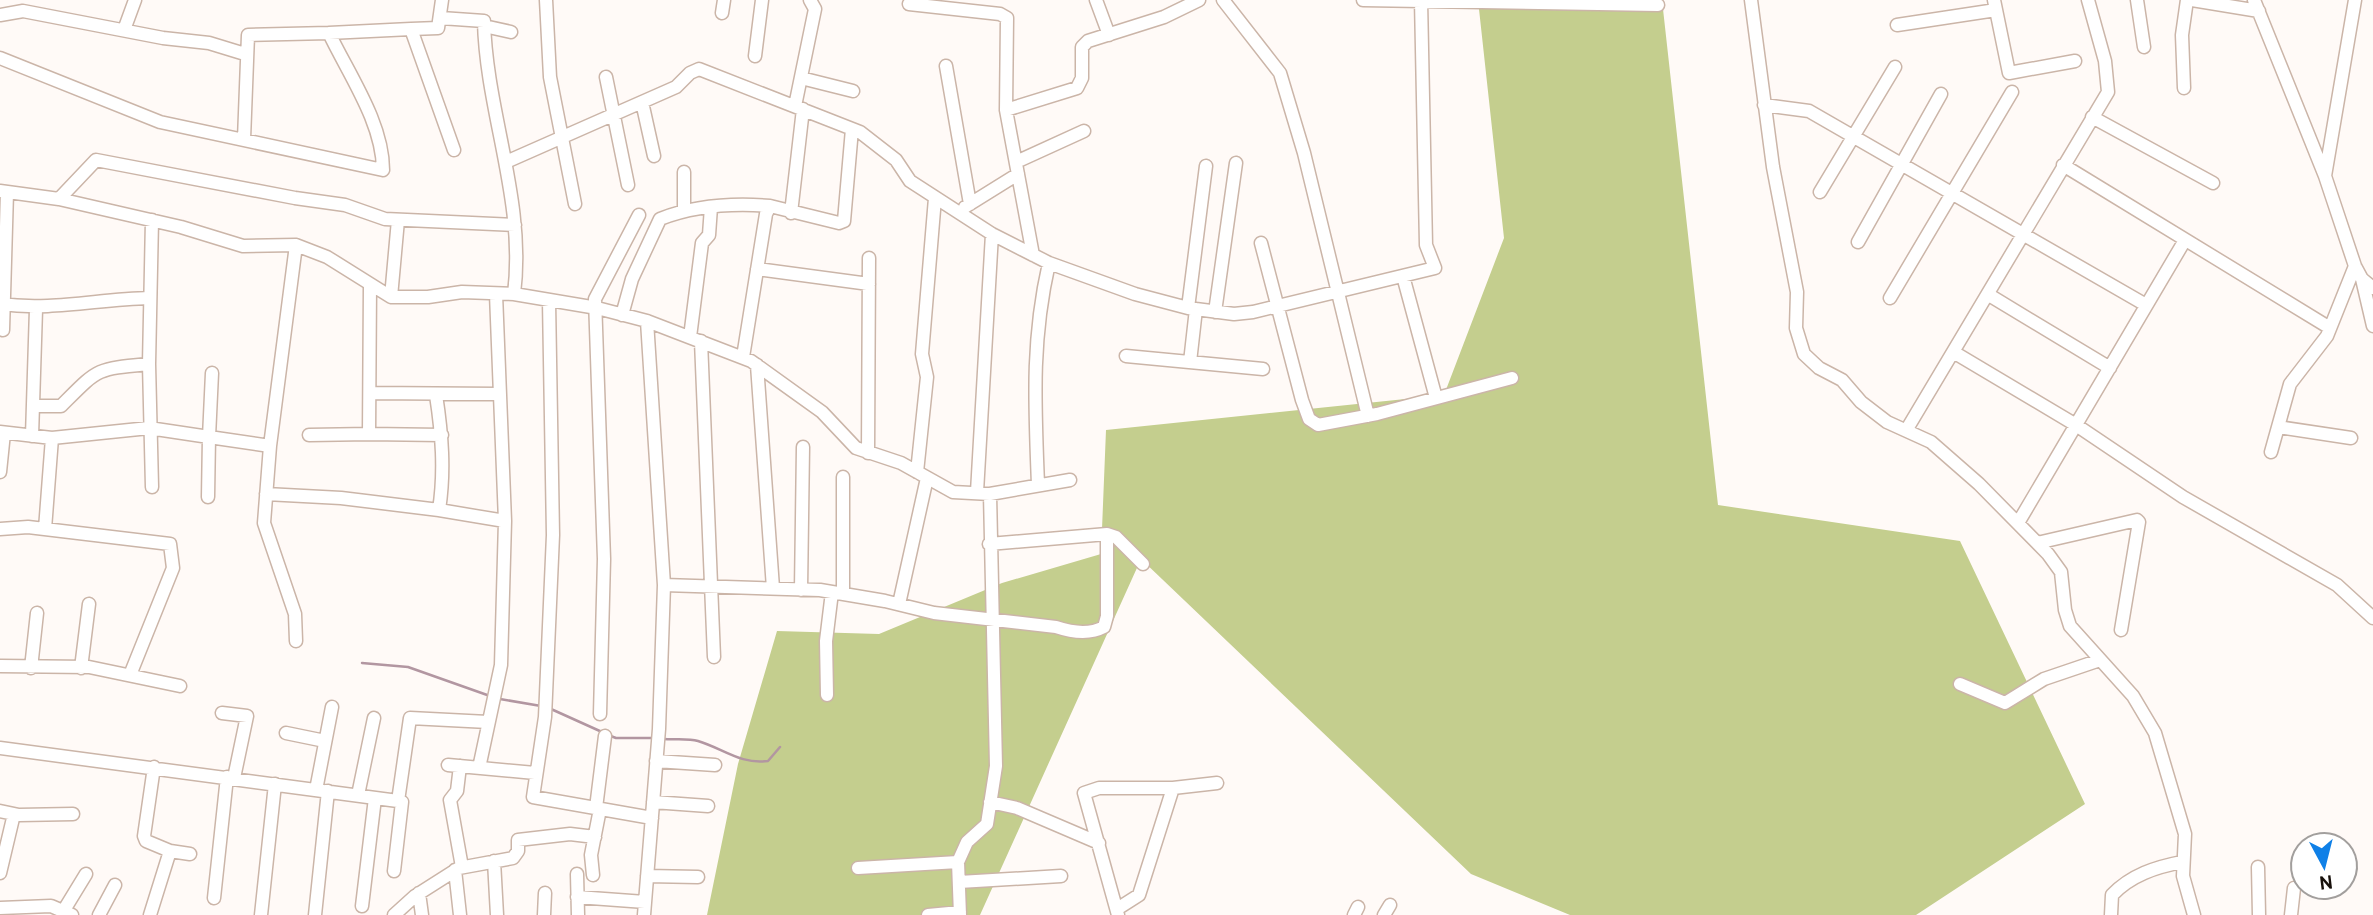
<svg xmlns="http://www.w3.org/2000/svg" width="2373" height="915" font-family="Overpass,sans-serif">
	<rect width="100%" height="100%" fill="#fffaf7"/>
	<path fill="#c4ce8e" d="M 1478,0 L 1662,0 L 1718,505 L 1960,541 L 2085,804 L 1916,915 L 1570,915 L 1471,874 L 1141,559 L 980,915 L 707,915 L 738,764 L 777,631 L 879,634 L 1002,583 L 1101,554 L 1106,430 L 1444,395 L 1504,238 Z"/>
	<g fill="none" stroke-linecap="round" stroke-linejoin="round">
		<path stroke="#b296a1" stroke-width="2.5" d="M 362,663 L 408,667 L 490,696
			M 500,699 L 541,706
			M 551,709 L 602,732
			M 608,735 L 616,738 L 654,738
			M 664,739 C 674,740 688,738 698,741 C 722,748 741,765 768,761 L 780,747"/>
		<g stroke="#cbb5a8" stroke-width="15">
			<path id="minor" d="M 546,0 L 550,77 L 575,204
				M 1096,0 L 1109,35
				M 1223,0 L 1280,73 L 1304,153 L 1368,416
				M 1363,0 L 1658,5
				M 1751,0 L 1773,167 L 1797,292 L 1796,328 L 1804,354 L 1819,368 L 1842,380 L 1861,402 L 1887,422 L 1931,442 L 1979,484 L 2048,554 L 2061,572 L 2065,610 L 2070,626 L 2133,696 L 2155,733 L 2185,834 L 2183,876 L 2194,915
				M 1994,0 L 2009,73 L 2075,61
				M 2137,0 L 2144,47
				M 2192,0 L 2259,11
				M 2254,0 L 2325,176
				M 2355,0 L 2325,176 L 2355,266 L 2362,279 L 2373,288
				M 909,4 L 1000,14 L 1007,18 L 1006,110 L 1033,255
				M 722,13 L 724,0
				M 0,15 L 23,11 L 163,38 L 209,43 L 245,54
				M 441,18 L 484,21 C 486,112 526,201 514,294
				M 1897,25 L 1996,10
				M 484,26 L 511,32
				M 411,29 L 438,28 L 442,0
				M 124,30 L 135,0
				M 755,56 L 762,0
				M 0,58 L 160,122 L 383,170 C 383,123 349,75 329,33 L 411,29 L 454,150
				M 946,66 L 970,204
				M 606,77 L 628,185
				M 801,78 L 853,91
				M 2184,88 L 2182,35 L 2187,0
				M 642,102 L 654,156
				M 1764,105 L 1809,111 L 2146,305
				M 795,106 L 815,9 L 810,0
				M 1006,110 L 1077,88 L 1082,78 L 1082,47 L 1088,41 L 1164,17 L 1199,0
				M 2092,117 L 2213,183
				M 244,139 L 248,35 L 329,33
				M 506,162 L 676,87 L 690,73 L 699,69 L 860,132 L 896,160 L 910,181 L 992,234 L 1049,263 L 1135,294 L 1188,308 L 1234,314 L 1253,312 L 1435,268 L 1426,245 L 1421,0
				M 1016,162 L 1084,131
				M 2063,165 L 2330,328
				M 0,191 L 59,199 L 181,227 L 243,246 L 296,245 L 327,257 L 391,297 L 428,297 L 462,292 L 514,294 L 597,308 L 647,321 L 751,361 L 822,412 L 856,448 L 901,463 L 953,492 L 990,494 L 1070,480
				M 1820,192 L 1895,67
				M 59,199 L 96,160 L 295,198 L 345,205 L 385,219 L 515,225
				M 965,207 L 1018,174
				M 684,210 L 684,172
				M 791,213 L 803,109
				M 1858,242 L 1941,94
				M 1261,243 L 1302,400 L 1309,419 L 1318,425 L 1377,414 L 1512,378
				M 757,269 L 869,284
				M 1403,276 L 1436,398
				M 2362,279 L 2373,326
				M 496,294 L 505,521
				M 1989,295 L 2110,368
				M 391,297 L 398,220
				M 1890,298 L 2012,92
				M 549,301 L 553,535 L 545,717 L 533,797 L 652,818
				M 0,304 C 52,311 98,299 149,298
				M 1188,308 L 1206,166
				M 1215,312 L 1236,163
				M 622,315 L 632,279 L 660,219 C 696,205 733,203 770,206
				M 3,330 L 7,192
				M 690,337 L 702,243 L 709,235 L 711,207
				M 701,341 L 714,657
				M 1955,353 L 2076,425 L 2183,497 L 2337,585 L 2373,618
				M 1126,356 L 1263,369
				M 743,357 L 766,214 L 770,206 L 839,223 L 844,221 L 852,129
				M 1190,362 L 1196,309
				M 757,365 L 773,588
				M 212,373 L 209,437 L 270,446 L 264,523 L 295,614 L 296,641
				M 370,393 L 499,394
				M 33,406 L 61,406 C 99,368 95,369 149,364
				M 2278,427 L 2351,438
				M 1907,429 L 2108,92 L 2105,61 L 2088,0
				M 0,432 L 52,438 L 149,428 L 209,437 L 208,497
				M 369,434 L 442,435
				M 309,435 L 369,434 L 370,285
				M 32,436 L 36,309
				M 270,446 L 296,245
				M 2271,452 L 2290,384 L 2327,336 L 2355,266
				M 868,453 L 869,258
				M 0,472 L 4,433
				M 917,472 L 927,377 L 922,354 L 935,198
				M 1038,485 C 1035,405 1031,342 1049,263
				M 152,487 L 149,364 L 152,220
				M 977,492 L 992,234
				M 266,494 L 341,498 L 439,510 C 445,471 442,434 436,395
				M 439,510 L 505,521 L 501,665 L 479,768
				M 2018,523 L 2185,240
				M 0,529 L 28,527 L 170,544 L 173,568 L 130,675
				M 45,529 L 52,438
				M 2037,543 L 2137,520 L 2139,522 L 2121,630
				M 989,544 L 1107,534 L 1116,537 L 1143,564
				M 664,585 L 820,590 L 885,601 L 934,613 L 1056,627 C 1071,632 1089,635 1104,627 L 1107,616 L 1107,534
				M 801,590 L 803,447
				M 843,594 L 843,477
				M 899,604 L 927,478
				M 0,666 L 89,667 L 180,686
				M 31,668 L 37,613
				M 81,668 L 89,604
				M 1960,684 L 2005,703 L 2044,679 L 2100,660
				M 827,695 L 826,641 L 832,592
				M 222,713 L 247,716 L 234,778
				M 600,714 L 604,559 L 595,299 L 639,215
				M 286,733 L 325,741
				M 0,748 L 398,801 L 402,802 L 394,871
				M 656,761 L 715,765
				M 448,765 L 535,773
				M 460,766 L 457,791 L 450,800 L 462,867
				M 154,767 L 144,836 L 146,841 L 170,851 L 190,854
				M 316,790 L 332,707
				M 358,795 L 374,718
				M 398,801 L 410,718 L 488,722
				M 653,802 L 708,806
				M 990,802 L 1017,808 L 1099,843
				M 596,808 L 605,736
				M 0,811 L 19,815 L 73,814
				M 494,861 L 497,915
				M 2258,867 L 2259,915
				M 858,868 L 958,862
				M 455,870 L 460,915
				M 0,873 L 14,814
				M 577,874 L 578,915
				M 593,875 L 591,855 L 600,809
				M 647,876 L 698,877
				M 959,882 L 1061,876
				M 419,893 L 422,915
				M 577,897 L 645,902
				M 214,898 L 227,777
				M 362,906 L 375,798
				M 0,908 L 51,906 L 72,915
				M 1117,909 L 1139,895 L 1173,788
				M 64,910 L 86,874
				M 99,915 L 115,885
				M 150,915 L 170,851
				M 261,915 L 275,784
				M 315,915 L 328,791
				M 394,915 L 415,896 L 459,868 L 513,858 L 518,851 L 518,840 L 570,834 L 595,837
				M 544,915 L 545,893
				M 644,915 L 659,729 L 664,585 L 647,321
				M 928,915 L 960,912
				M 960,915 L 958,862 L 967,842 L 987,824 L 996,766 L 990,494
				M 1118,915 L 1084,793 L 1099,788 L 1173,788 L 1217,783
				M 1354,915 L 1358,907
				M 1384,915 L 1390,905
				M 2111,915 L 2112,895 C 2131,875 2156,867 2182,862
				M 2291,915 L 2294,888"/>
		</g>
		<use href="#minor" stroke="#fff" stroke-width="12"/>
	</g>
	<g transform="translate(2324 866) rotate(173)"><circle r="33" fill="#ffffff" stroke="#a29f9d" stroke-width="2"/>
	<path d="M0-5L12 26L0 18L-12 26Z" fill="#0f80e7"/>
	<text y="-10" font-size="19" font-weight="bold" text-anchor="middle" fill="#17100b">N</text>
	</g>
</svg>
